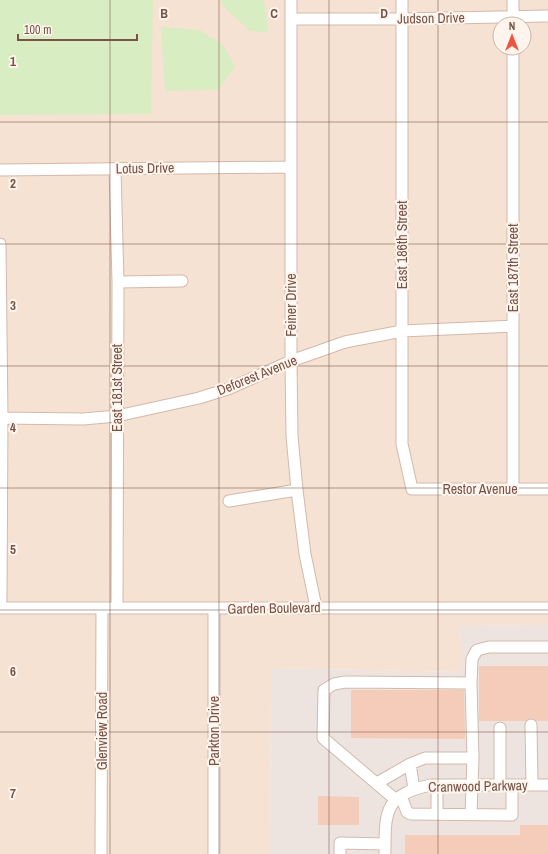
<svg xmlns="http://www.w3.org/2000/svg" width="548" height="854" font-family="'Archivo Narrow',sans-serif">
	<rect width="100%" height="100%" fill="#fef1e4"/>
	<path fill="#f6e2d2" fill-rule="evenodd" d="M 0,0 L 548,0 L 548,625 L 460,626 L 463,672 L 271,668 L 270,854 L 0,854 ZM 500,24 L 524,24 L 524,48 L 500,48 Z"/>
	<path fill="#ede4df" d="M 548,625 L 548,854 L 270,854 L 271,668 L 462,672 L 460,626 Z"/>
	<path fill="#d8edc1" d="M 0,0 L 153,0 L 151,114 L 0,115 Z
		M 220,0 L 264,0 L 268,32 L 250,31 L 225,8 Z
		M 161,27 L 200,30 L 223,45 L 235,67 L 218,90 L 165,91 Z"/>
	<path fill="#f5cbba" d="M 479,666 L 548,666 L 548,721 L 537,721 L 531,718 L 526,721 L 479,721 Z
		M 351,690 L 464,690 L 465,739 L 351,738 Z
		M 318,796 L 359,797 L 359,825 L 318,825 Z
		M 520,825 L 548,825 L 548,854 L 405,854 L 405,835 L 520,835 Z"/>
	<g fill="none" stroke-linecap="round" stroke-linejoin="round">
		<g stroke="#d2b9ac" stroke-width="13">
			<path id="minor" d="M 291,0 L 291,361 L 292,436 L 297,490 L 305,554 L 316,607
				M 402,0 L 402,444 L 412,489 L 548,489
				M 291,19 L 402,19 L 548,16
				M 513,23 L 513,0
				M 115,169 L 118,282 L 117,608
				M 0,170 L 291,167
				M 0,244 L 2,418 L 1,600 L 0,603
				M 118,282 L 182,281
				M 0,418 L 83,419 L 117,416 L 199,398 L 228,389 L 291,361 L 345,342 L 402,331 L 513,326
				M 513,489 L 513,48
				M 229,501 L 297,490
				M 0,608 L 548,608
				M 471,683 L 473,758 L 471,815
				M 531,725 L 532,785
				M 500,728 L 500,785
				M 377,783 L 410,764
				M 437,785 L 437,814
				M 414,789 L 410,764 L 425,758 L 473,758
				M 401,796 L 407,812 L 411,814 L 512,815 L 512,785
				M 396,800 L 323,738 L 324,690 L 334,684 L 345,682 L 471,683 L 472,659 L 477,650 L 489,647 L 548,647
				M 101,854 L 102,608
				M 214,854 L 214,608
				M 340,854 L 340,843 L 385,844
				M 385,854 C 385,811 384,795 431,785 L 548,785"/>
		</g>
		<use href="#minor" stroke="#fff" stroke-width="11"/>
	</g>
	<path fill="none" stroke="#785348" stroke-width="1" stroke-opacity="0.55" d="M 110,0 L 110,854M 219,0 L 219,854M 329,0 L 329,854M 438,0 L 438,854M 0,122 L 548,122M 0,244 L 548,244M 0,366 L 548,366M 0,488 L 548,488M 0,610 L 548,610M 0,732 L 548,732"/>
	<g text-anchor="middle" stroke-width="4" stroke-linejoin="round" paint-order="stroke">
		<g font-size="14" fill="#785348" stroke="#fff5ec">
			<text transform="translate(431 18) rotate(-1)" y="5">Judson Drive</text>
			<text transform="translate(145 168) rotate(-1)" y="5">Lotus Drive</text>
			<text transform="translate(402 245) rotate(-90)" y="5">East 186th Street</text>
			<text transform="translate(513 268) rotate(-90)" y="5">East 187th Street</text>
			<text transform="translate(291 305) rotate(-90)" y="5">Feiner Drive</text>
			<text transform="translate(257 375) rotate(-22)" y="5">Deforest Avenue</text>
			<text transform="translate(117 388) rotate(-90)" y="5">East 181st Street</text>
			<text x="480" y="494">Restor Avenue</text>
			<text transform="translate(274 608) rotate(-1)" y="5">Garden Boulevard</text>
			<text transform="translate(102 731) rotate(-90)" y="5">Glenview Road</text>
			<text transform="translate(214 731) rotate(-90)" y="5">Parkton Drive</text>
			<text transform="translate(478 786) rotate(-1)" y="5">Cranwood Parkway</text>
		</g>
	</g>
	<g font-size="13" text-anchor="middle" font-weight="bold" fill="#785348" stroke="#fff5ec" stroke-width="4" stroke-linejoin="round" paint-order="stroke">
		<text x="164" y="18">B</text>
		<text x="274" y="18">C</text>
		<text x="384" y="18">D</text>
		<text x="13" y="66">1</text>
		<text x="13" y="188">2</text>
		<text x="13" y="310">3</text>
		<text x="13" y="432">4</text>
		<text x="13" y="554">5</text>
		<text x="13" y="676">6</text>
		<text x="13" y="798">7</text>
	</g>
	<g transform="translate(512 36)"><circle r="19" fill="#fff5ec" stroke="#c9b4aa"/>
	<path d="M0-3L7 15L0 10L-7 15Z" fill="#f05441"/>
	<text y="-6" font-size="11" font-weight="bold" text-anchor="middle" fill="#785348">N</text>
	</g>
	<path d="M18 34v6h119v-6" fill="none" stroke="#785348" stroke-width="2"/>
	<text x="24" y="34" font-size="12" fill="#785348" stroke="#fff5ec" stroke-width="3" paint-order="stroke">100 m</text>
</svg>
